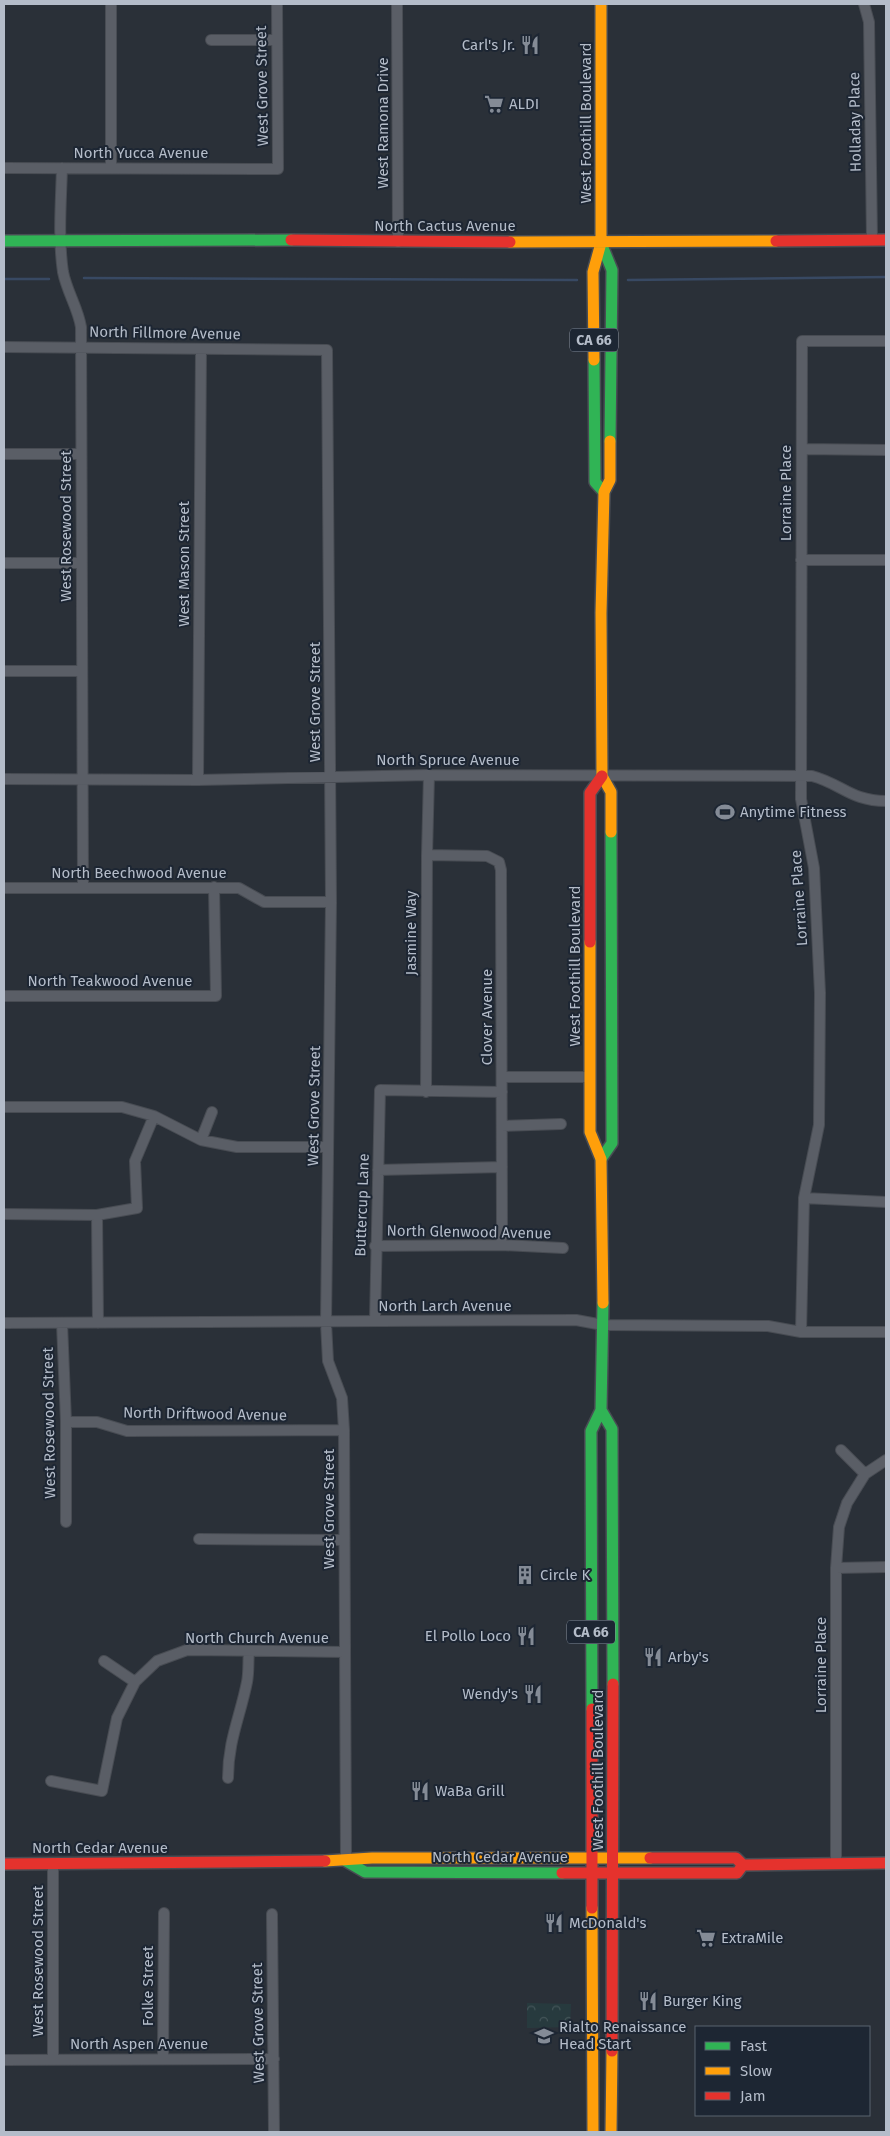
<svg xmlns="http://www.w3.org/2000/svg" width="890" height="2136" font-family="'Fira Sans',sans-serif">
	<defs>
		<pattern id="park-crowns" width="20" height="18" patternUnits="userSpaceOnUse" patternTransform="scale(1.25)"><rect width="20" height="18" fill="#273a3e"/><path d="M2 6a3 3 0 1 1 6 0M12 15a3 3 0 1 1 6 0" fill="none" stroke="#445559"/></pattern>
	</defs>
	<rect width="100%" height="100%" fill="#2a3038"/>
	<path fill="url(#park-crowns)" d="M 527,2003 L 571,2004 L 570,2027 L 527,2028 Z"/>
	<g fill="none" stroke-linecap="round" stroke-linejoin="round">
		<path stroke="#384963" stroke-width="2.5" d="M 84,278 L 577,280
			M 4,279 L 49,279
			M 628,280 L 886,277"/>
		<g stroke="#484c53" stroke-width="12">
			<path id="street" d="M 111,4 L 111,168
				M 397,4 L 398,242
				M 864,4 L 869,22 L 872,240
				M 211,40 L 277,40
				M 4,168 L 278,169 L 277,4
				M 62,168 C 61,202 58,238 63,272 C 67,292 78,308 81,327 L 83,887
				M 4,347 L 327,350 L 331,902 L 326,1323 L 328,1361 L 342,1398 L 344,1430 L 346,1861
				M 802,449 L 886,450
				M 4,454 L 81,454
				M 801,560 L 886,560
				M 4,563 L 81,563
				M 4,671 L 81,671
				M 4,779 L 198,780 L 429,775 L 812,776 C 842,784 851,801 886,801
				M 198,780 L 201,349
				M 427,855 L 487,856 L 499,862 L 501,870 L 502,1230 L 501,1245
				M 4,888 L 239,888 L 264,902 L 331,902
				M 4,996 L 216,996 L 214,887
				M 502,1077 L 590,1077
				M 426,1092 L 427,855 L 429,775
				M 4,1107 L 122,1107 L 154,1116 L 201,1140 L 237,1147 L 328,1147
				M 502,1126 L 561,1124
				M 201,1140 L 212,1112
				M 378,1170 L 502,1167
				M 804,1198 L 886,1202
				M 4,1214 L 97,1215 L 137,1208 L 135,1161 L 154,1116
				M 97,1215 L 98,1323
				M 375,1246 L 501,1245 L 563,1248
				M 375,1321 L 380,1090 L 502,1092
				M 4,1323 L 576,1320 L 603,1325 L 768,1326 L 801,1332 L 886,1332
				M 62,1323 L 66,1422 L 66,1522
				M 801,1332 L 804,1198 L 819,1125 L 820,993 L 814,868 L 801,799 L 802,341 L 886,341
				M 66,1422 L 97,1422 L 127,1431 L 344,1430
				M 841,1450 L 865,1474
				M 199,1539 L 344,1540
				M 836,1568 L 886,1567
				M 104,1661 L 135,1682
				M 228,1778 C 228,1741 240,1717 247,1682 C 249,1672 248,1661 249,1651
				M 51,1781 L 102,1791 L 117,1718 L 135,1682 L 157,1661 L 187,1650 L 345,1652
				M 53,1863 L 53,2059
				M 836,1863 L 836,1568 L 839,1527 L 847,1503 L 865,1474 L 886,1460
				M 272,1914 L 274,2132
				M 163,2059 L 164,1913
				M 4,2060 L 274,2059"/>
		</g>
		<g stroke="#484c53" stroke-width="14">
			<path id="fast" d="M 4,241 L 291,240
				M 601,243 L 612,270 L 610,441
				M 594,360 L 595,482 L 604,492
				M 601,1159 L 612,1143 L 611,832
				M 601,1410 L 612,1429 L 613,1684
				M 592,1709 L 591,1431 L 601,1410 L 603,1303
				M 346,1861 L 365,1872 L 562,1873"/>
		</g>
		<g stroke="#484c53" stroke-width="14">
			<path id="slow" d="M 510,242 L 776,241
				M 594,360 L 593,272 L 601,243 L 601,4
				M 610,441 L 610,480 L 604,492 L 601,613 L 602,776 L 611,792 L 611,832
				M 590,942 L 590,1132 L 601,1159 L 603,1303
				M 325,1861 L 372,1858 L 650,1858
				M 592,1908 L 593,2132
				M 611,2132 L 612,2051"/>
		</g>
		<g stroke="#484c53" stroke-width="14">
			<path id="jam" d="M 291,240 L 510,242
				M 776,241 L 886,240
				M 590,942 L 590,793 L 602,776
				M 592,1709 L 592,1908
				M 650,1858 L 736,1858 L 743,1865 L 886,1863
				M 4,1864 L 325,1861
				M 562,1873 L 737,1873 L 743,1865
				M 612,2051 L 613,1684"/>
		</g>
		<use href="#street" stroke="#5a5e66" stroke-width="10"/>
		<use href="#fast" stroke="#30b455" stroke-width="11"/>
		<use href="#slow" stroke="#ff9f0a" stroke-width="11"/>
		<use href="#jam" stroke="#e5322d" stroke-width="11"/>
	</g>
	<defs>
		<g id="restaurant-bare" transform="scale(1.5)"><path d="M-5-6h1v4h1v-4h1v4h1v-4h1v5L-1.5 .5V6h-2V.5L-5-1ZM5-6V6H3V1.5H1.5Q1.5-4 5-6Z" fill="#848b96" stroke="#1d2633" stroke-width="2.5" paint-order="stroke"/></g>
		<g id="supermarket-bare" transform="scale(1.5)"><path d="M-6-5.5h2.5l.6 2H6L4.5 2H-2.5L-4.4-4H-6ZM-1.5 3.2a1.3 1.3 0 1 0 .1 0ZM3 3.2a1.3 1.3 0 1 0 .1 0Z" fill="#848b96" stroke="#1d2633" stroke-width="2.5" paint-order="stroke"/></g>
		<g id="stadium-bare" transform="scale(1.5)"><path d="M0-5a6.5 5 0 1 0 0 10a6.5 5 0 1 0 0-10ZM-3.5-1.8h7v3.6h-7Z" fill="#848b96" stroke="#1d2633" stroke-width="2.5" paint-order="stroke"/></g>
		<g id="building-bare" transform="scale(1.5)"><path d="M-4-6H4V6H1V3H-1V6H-4ZM-2.5-4.3h1.7v1.8h-1.7ZM.8-4.3h1.7v1.8H.8ZM-2.5-1h1.7V.8h-1.7ZM.8-1h1.7V.8H.8Z" fill="#848b96" stroke="#1d2633" stroke-width="2.5" paint-order="stroke"/></g>
		<g id="school-bare" transform="scale(1.5)"><path d="M0-5L7-2L0 1L-7-2ZM-4 1L0 2.5L4 1V4Q0 6-4 4Z" fill="#848b96" stroke="#1d2633" stroke-width="2.5" paint-order="stroke"/></g>
	</defs>
	<g fill-rule="evenodd">
		<use href="#restaurant-bare" x="530" y="45"/>
		<use href="#supermarket-bare" x="494" y="104"/>
		<use href="#stadium-bare" x="725" y="812"/>
		<use href="#building-bare" x="525" y="1575"/>
		<use href="#restaurant-bare" x="526" y="1636"/>
		<use href="#restaurant-bare" x="653" y="1657"/>
		<use href="#restaurant-bare" x="533" y="1694"/>
		<use href="#restaurant-bare" x="420" y="1791"/>
		<use href="#restaurant-bare" x="554" y="1923"/>
		<use href="#supermarket-bare" x="706" y="1938"/>
		<use href="#restaurant-bare" x="648" y="2001"/>
		<use href="#school-bare" x="544" y="2036"/>
	</g>
	<g text-anchor="middle" stroke-width="4" stroke-linejoin="round" paint-order="stroke">
		<g fill="#1d2633" stroke="#878f9c" stroke-width="1">
			<rect x="570" y="328.5" width="48" height="23" rx="4"/>
			<rect x="567" y="1620.5" width="48" height="23" rx="4"/>
		</g>
		<g font-size="14" font-weight="bold" fill="#b4bcc9">
			<text x="594" y="345">CA 66</text>
			<text x="591" y="1637">CA 66</text>
		</g>
		<g font-size="15" fill="#b4bcc9" stroke="#1d2633" text-anchor="start">
			<text x="515" y="50" text-anchor="end">Carl's Jr.</text>
			<text x="509" y="109">ALDI</text>
			<text x="740" y="817">Anytime Fitness</text>
			<text x="540" y="1580">Circle K</text>
			<text x="511" y="1641" text-anchor="end">El Pollo Loco</text>
			<text x="668" y="1662">Arby's</text>
			<text x="518" y="1699" text-anchor="end">Wendy's</text>
			<text x="435" y="1796">WaBa Grill</text>
			<text x="569" y="1928">McDonald's</text>
			<text x="721" y="1943">ExtraMile</text>
			<text x="663" y="2006">Burger King</text>
			<text x="559" y="2032">Rialto Renaissance<tspan x="559" dy="17">Head Start</tspan></text>
		</g>
		<g font-size="15" fill="#b4bcc9" stroke="#1d2633">
			<text transform="translate(262 86) rotate(-91)" y="5">West Grove Street</text>
			<text transform="translate(855 122) rotate(-91)" y="5">Holladay Place</text>
			<text transform="translate(383 123) rotate(-90)" y="5">West Ramona Drive</text>
			<text transform="translate(586 123) rotate(-90)" y="5">West Foothill Boulevard</text>
			<text x="141" y="158">North Yucca Avenue</text>
			<text x="445" y="231">North Cactus Avenue</text>
			<text transform="translate(165 333) rotate(1)" y="5">North Fillmore Avenue</text>
			<text transform="translate(786 493) rotate(-90)" y="5">Lorraine Place</text>
			<text transform="translate(66 526) rotate(-90)" y="5">West Rosewood Street</text>
			<text transform="translate(184 564) rotate(-90)" y="5">West Mason Street</text>
			<text transform="translate(315 702) rotate(-90)" y="5">West Grove Street</text>
			<text x="448" y="765">North Spruce Avenue</text>
			<text x="139" y="878">North Beechwood Avenue</text>
			<text transform="translate(799 898) rotate(-94)" y="5">Lorraine Place</text>
			<text transform="translate(411 933) rotate(-90)" y="5">Jasmine Way</text>
			<text transform="translate(575 966) rotate(-90)" y="5">West Foothill Boulevard</text>
			<text x="110" y="986">North Teakwood Avenue</text>
			<text transform="translate(487 1017) rotate(-90)" y="5">Clover Avenue</text>
			<text transform="translate(314 1106) rotate(-89)" y="5">West Grove Street</text>
			<text transform="translate(362 1205) rotate(-88)" y="5">Buttercup Lane</text>
			<text transform="translate(469 1232) rotate(1)" y="5">North Glenwood Avenue</text>
			<text x="445" y="1311">North Larch Avenue</text>
			<text transform="translate(205 1414) rotate(1)" y="5">North Driftwood Avenue</text>
			<text transform="translate(49 1423) rotate(-91)" y="5">West Rosewood Street</text>
			<text transform="translate(329 1509) rotate(-90)" y="5">West Grove Street</text>
			<text x="257" y="1643">North Church Avenue</text>
			<text transform="translate(821 1665) rotate(-90)" y="5">Lorraine Place</text>
			<text transform="translate(598 1770) rotate(-90)" y="5">West Foothill Boulevard</text>
			<text x="100" y="1853">North Cedar Avenue</text>
			<text x="500" y="1862">North Cedar Avenue</text>
			<text transform="translate(38 1961) rotate(-90)" y="5">West Rosewood Street</text>
			<text transform="translate(148 1986) rotate(-90)" y="5">Folke Street</text>
			<text transform="translate(258 2023) rotate(-91)" y="5">West Grove Street</text>
			<text x="139" y="2049">North Aspen Avenue</text>
		</g>
	</g>
	<rect width="890" height="2136" fill="none" stroke="#b4bcc9" stroke-width="10"/>
	<rect x="695" y="2026" width="175" height="90" fill="#1d2633" stroke="#59626f"/>
	<rect x="705" y="2042" width="25" height="8" fill="#30b455" stroke="#59626f"/>
	<text x="740" y="2051" font-size="15" fill="#b4bcc9">Fast</text>
	<rect x="705" y="2067" width="25" height="8" fill="#ff9f0a" stroke="#59626f"/>
	<text x="740" y="2076" font-size="15" fill="#b4bcc9">Slow</text>
	<rect x="705" y="2092" width="25" height="8" fill="#e5322d" stroke="#59626f"/>
	<text x="740" y="2101" font-size="15" fill="#b4bcc9">Jam</text>
</svg>
